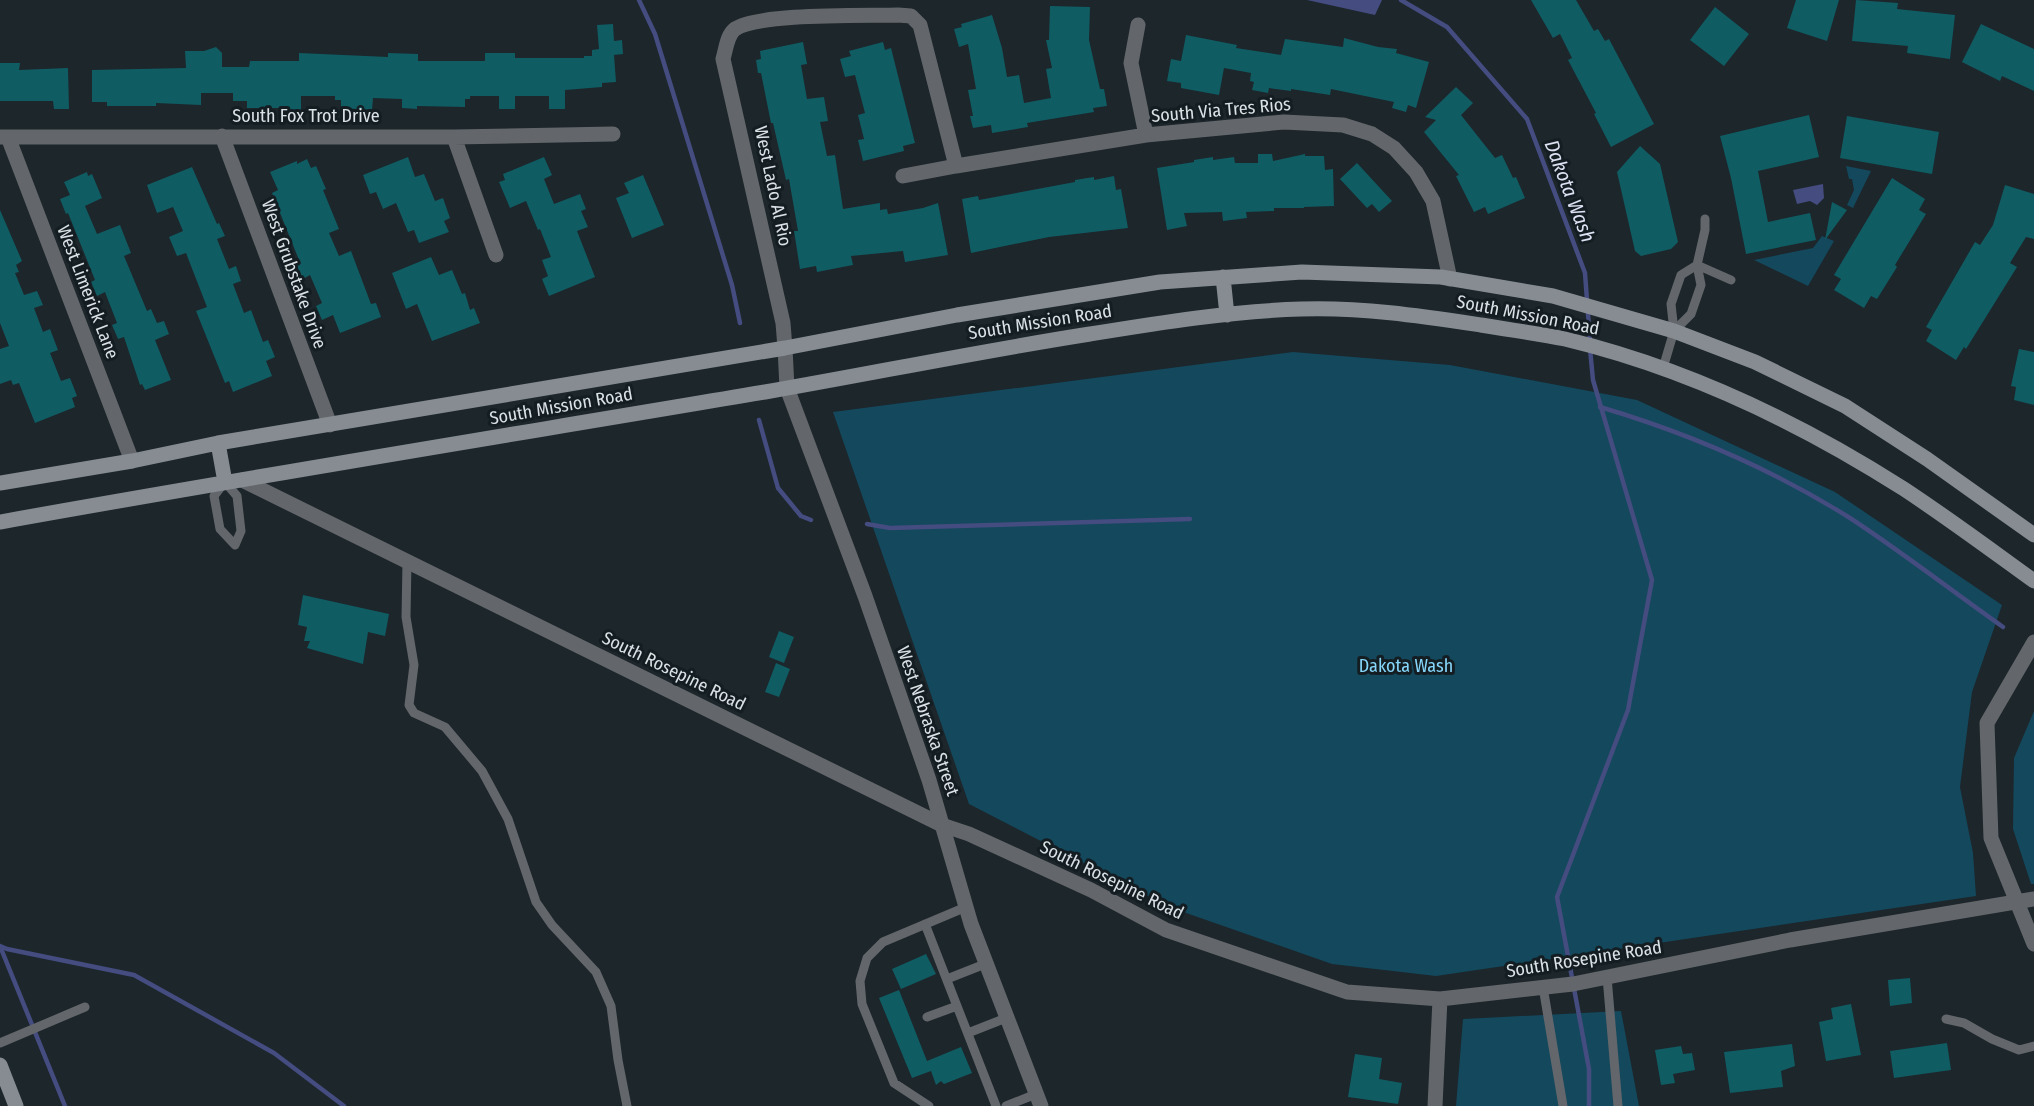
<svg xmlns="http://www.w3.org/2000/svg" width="2034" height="1106" font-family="'Fira Sans Condensed',sans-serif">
	<rect width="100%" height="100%" fill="#1c262b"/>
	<path fill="#14485c" d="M 1846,166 L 1871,171 L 1853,208 L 1847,205 L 1854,190 L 1852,179 L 1849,179 Z
		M 1822,236 L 1834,241 L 1808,286 L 1754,260 L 1813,248 Z
		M 1293,352 L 1450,365 L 1637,400 L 1835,492 L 2002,605 L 1972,692 L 1960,787 L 1973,853 L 1976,896 L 1436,976 L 1332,964 L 1169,907 L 969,804 L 833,412 Z
		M 2034,711 L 2034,884 L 2031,884 L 2013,829 L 2014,758 Z
		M 1621,1011 L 1639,1106 L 1456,1106 L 1463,1019 Z"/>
	<path fill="#444c80" d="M 1307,0 L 1382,0 L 1375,15 Z
		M 1823,184 L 1824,198 L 1817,205 L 1810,201 L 1797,204 L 1793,190 Z"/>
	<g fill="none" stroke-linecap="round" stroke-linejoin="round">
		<path stroke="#444c80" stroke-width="4.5" d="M 639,0 L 655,34 L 732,285 L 740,323
			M 1401,0 L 1447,27 L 1527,119 L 1585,273 L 1590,341
			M 1600,407 C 1688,433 1772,469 1850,518 C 1902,552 1952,591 2003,627
			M 759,420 L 778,488 L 801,516 L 811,520
			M 867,524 L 890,528 L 1190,519
			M 0,946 L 7,949 L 134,975 L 274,1053 L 344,1106
			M 0,946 L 65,1106
			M 1589,1106 L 1589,1069 L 1557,897 L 1628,710 L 1652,580 L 1593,380 L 1590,349"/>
	</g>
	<path fill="#105c63" d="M 1531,0 L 1576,0 L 1594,31 L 1598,29 L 1605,41 L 1609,39 L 1654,124 L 1611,147 L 1594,114 L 1596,113 L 1568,60 L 1572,58 L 1560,34 L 1553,38 Z
		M 1796,0 L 1839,0 L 1827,41 L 1787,28 Z
		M 1856,0 L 1898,3 L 1897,9 L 1955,15 L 1950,59 L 1907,53 L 1908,46 L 1852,41 Z
		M 1050,6 L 1090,7 L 1089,40 L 1100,89 L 1104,89 L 1107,106 L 1093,108 L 1094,112 L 1027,123 L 1028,127 L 992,133 L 991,125 L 973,128 L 970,116 L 973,116 L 968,90 L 976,89 L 968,44 L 959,47 L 954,29 L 962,27 L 961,24 L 992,15 L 1002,48 L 1007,77 L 1019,75 L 1024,103 L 1051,98 L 1046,69 L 1052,68 L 1046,40 L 1049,40 Z
		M 1715,7 L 1749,34 L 1724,66 L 1690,40 Z
		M 613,24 L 614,41 L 622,40 L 623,54 L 614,55 L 616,82 L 602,83 L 602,87 L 565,90 L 565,109 L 549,109 L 549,96 L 515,96 L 515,109 L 499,109 L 499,96 L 470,96 L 470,99 L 465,99 L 465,107 L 417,106 L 417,109 L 402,108 L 402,99 L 373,98 L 372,110 L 341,108 L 341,100 L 335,100 L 335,96 L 301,96 L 301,111 L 282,111 L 282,108 L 247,108 L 247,101 L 233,101 L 233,93 L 201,93 L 201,105 L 156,103 L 156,106 L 107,106 L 107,102 L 92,102 L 92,70 L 186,68 L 185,51 L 204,51 L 216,47 L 222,53 L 222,67 L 249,67 L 250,61 L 299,61 L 299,53 L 388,57 L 388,53 L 418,54 L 418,61 L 485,61 L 485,53 L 515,53 L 515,58 L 584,58 L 584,56 L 592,56 L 592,50 L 599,49 L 597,25 Z
		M 1981,24 L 2034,49 L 2034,91 L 2002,76 L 2000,81 L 1962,62 Z
		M 1186,35 L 1237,45 L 1236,48 L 1281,55 L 1285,39 L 1343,47 L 1344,38 L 1378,47 L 1397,49 L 1396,53 L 1429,62 L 1416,108 L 1408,105 L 1406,112 L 1392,108 L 1394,102 L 1331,89 L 1330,95 L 1291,89 L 1291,91 L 1269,88 L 1268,93 L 1252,90 L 1254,82 L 1250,81 L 1251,73 L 1224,68 L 1219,95 L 1181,88 L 1181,83 L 1167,81 L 1171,59 L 1181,61 Z
		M 803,42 L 807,64 L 801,65 L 807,99 L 824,97 L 828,121 L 820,122 L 827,156 L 835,155 L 843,209 L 880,203 L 880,210 L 887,209 L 888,214 L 923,208 L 938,203 L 948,255 L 905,262 L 903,251 L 851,256 L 853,265 L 817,272 L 816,266 L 800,269 L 794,231 L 798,231 L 789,179 L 786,180 L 773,123 L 771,123 L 761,73 L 758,73 L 756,60 L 761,59 L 760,51 Z
		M 883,42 L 885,50 L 891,48 L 915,143 L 903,146 L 904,151 L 863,161 L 858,140 L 864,139 L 858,115 L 865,113 L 855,75 L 845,77 L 840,59 L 851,56 L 849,51 Z
		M 0,63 L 20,63 L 19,70 L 68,68 L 69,109 L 54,109 L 53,101 L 0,101 Z
		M 1456,87 L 1473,103 L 1461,115 L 1495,158 L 1502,155 L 1513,178 L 1516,177 L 1525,198 L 1488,214 L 1485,207 L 1474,212 L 1456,176 L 1459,175 L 1424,132 L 1436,120 L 1425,117 Z
		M 1809,115 L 1819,157 L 1758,171 L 1768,222 L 1810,213 L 1816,240 L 1746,254 L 1731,178 L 1720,136 Z
		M 1847,116 L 1939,132 L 1932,174 L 1840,158 Z
		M 1640,146 L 1660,164 L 1678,242 L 1671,249 L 1641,256 L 1635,251 L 1617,172 Z
		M 1258,154 L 1272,154 L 1273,161 L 1305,154 L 1305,156 L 1324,156 L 1325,170 L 1333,169 L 1334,206 L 1304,207 L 1304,208 L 1274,208 L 1274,211 L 1246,212 L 1247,218 L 1223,221 L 1222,212 L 1184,213 L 1187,226 L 1167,230 L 1157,168 L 1194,162 L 1194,160 L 1213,157 L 1213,160 L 1234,157 L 1235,163 L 1258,163 Z
		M 408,157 L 415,177 L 424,174 L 435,201 L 443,198 L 450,218 L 444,221 L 449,232 L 419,243 L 414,230 L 408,232 L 396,203 L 383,209 L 376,192 L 370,194 L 363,175 Z
		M 544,157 L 552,175 L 544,179 L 554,204 L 580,194 L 586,209 L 581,211 L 588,227 L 577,231 L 595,277 L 549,296 L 542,279 L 548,276 L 542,260 L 551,257 L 540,229 L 538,230 L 526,201 L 510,208 L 499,182 L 505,180 L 503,174 Z
		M 307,159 L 311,168 L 316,166 L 326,189 L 323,190 L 339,229 L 329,233 L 339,256 L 351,251 L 371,304 L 376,303 L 381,317 L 340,333 L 333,315 L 322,320 L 316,306 L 322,303 L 310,275 L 303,279 L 295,262 L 299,260 L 272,193 L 278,190 L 270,172 L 297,161 L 297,164 Z
		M 1357,163 L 1392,201 L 1379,212 L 1372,204 L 1367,208 L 1340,179 Z
		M 192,167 L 217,224 L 219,223 L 225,236 L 217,239 L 229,269 L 236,266 L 241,281 L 233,284 L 244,313 L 251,310 L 263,342 L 268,340 L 275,357 L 266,361 L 272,376 L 233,392 L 229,381 L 225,383 L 196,311 L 207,307 L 186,253 L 177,256 L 169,237 L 183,231 L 173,207 L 157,213 L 147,185 Z
		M 87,172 L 88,176 L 92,174 L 102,198 L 85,206 L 97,234 L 120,225 L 131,253 L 124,256 L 147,311 L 151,309 L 157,323 L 164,321 L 169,334 L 155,340 L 171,380 L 145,390 L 142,384 L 140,385 L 124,337 L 118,339 L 112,325 L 117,323 L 105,292 L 97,296 L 91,282 L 95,280 L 68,213 L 66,214 L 60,199 L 70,195 L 64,182 Z
		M 643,175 L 664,225 L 632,238 L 616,198 L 629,193 L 624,183 Z
		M 1114,176 L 1116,190 L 1121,189 L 1128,228 L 1049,237 L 971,253 L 962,199 L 978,196 L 979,200 L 1075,182 L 1075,180 L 1094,177 L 1094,180 Z
		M 1892,178 L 1925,199 L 1919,210 L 1926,214 L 1895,265 L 1897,267 L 1877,299 L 1871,296 L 1864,308 L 1834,290 L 1841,279 L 1834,275 Z
		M 2005,185 L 2034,194 L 2034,239 L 2026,237 L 2010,263 L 2017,267 L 1966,349 L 1964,347 L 1956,360 L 1926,341 L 1932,330 L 1926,327 L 1975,242 L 1980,245 L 1993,225 Z
		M 1832,202 L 1847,210 L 1825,240 Z
		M 0,210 L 22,261 L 16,265 L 19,272 L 15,273 L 24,295 L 37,291 L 43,305 L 34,308 L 43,332 L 50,329 L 58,350 L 50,353 L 61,381 L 70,378 L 77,396 L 72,398 L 75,407 L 35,423 L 19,383 L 13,385 L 11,380 L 0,384 L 0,349 L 9,346 L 0,323 Z
		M 431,257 L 439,275 L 452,270 L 462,294 L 465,293 L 470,310 L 474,308 L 480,323 L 432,341 L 417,304 L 406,309 L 392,273 Z
		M 2019,349 L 2034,352 L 2034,405 L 2014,400 L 2016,387 L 2011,386 Z
		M 303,595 L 389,614 L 385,636 L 368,632 L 363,664 L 307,648 L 310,641 L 304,641 L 307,627 L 298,625 Z
		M 779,631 L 794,637 L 784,663 L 769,657 Z
		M 776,663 L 790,669 L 779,697 L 765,692 Z
		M 926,954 L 936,974 L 901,989 L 892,969 Z
		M 1910,978 L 1912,1003 L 1890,1006 L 1888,980 Z
		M 899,990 L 927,1061 L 961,1047 L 972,1073 L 944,1084 L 941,1081 L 936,1085 L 931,1071 L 912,1078 L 879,998 Z
		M 1851,1004 L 1861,1055 L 1826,1061 L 1819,1022 L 1833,1019 L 1831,1008 Z
		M 1947,1043 L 1951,1070 L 1894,1078 L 1890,1051 Z
		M 1792,1044 L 1795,1066 L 1781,1071 L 1783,1087 L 1730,1093 L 1724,1052 Z
		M 1681,1046 L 1683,1054 L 1692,1053 L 1695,1070 L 1673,1074 L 1675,1083 L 1661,1085 L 1655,1050 Z
		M 1355,1054 L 1382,1058 L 1379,1079 L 1402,1083 L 1398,1104 L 1348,1097 Z"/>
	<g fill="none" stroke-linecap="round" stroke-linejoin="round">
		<path stroke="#63666b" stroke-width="9" d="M 1705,219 L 1705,230 L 1697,265 L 1731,280
			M 1663,368 L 1674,331 L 1671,304 L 1681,275 L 1697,265 L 1701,285 L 1691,314 L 1674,331
			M 225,482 L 237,496 L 241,531 L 235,545 L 220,529 L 214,496 Z
			M 407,561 L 406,617 L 414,665 L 409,705 L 414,713 L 445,727 L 482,771 L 508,819 L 536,902 L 552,925 L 596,972 L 611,1006 L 618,1060 L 627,1106
			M 925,924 L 996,1106
			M 1607,977 L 1618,1106
			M 947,979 L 985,964
			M 1543,987 L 1563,1106
			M 927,1017 L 957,1006
			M 1946,1019 L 1964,1023 L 1992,1039 L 2019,1050 L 2034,1046
			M 968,1033 L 1006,1018
			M 0,1043 L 85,1007
			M 929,1106 L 894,1083 L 862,1004 L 860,981 L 867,958 L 883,942 L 966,907
			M 1006,1106 L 1036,1094"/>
		<path stroke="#63666b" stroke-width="15" d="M 1138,25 L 1131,63 L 1146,135
			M 222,136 L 330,425
			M 0,137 L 454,137 L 613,134
			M 8,137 L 132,461
			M 454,137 L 496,255
			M 903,176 L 956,166 L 1146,135 L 1284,122 L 1343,125 L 1372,134 L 1394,148 L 1416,172 L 1433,201 L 1450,279
			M 785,348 L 783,323 L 723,59 C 726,49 727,35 735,29 C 758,13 865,16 898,15 L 911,16 L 920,25 L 956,166
			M 242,480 L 942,825 L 969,834 L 1091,890 L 1166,930 L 1347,992 L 1440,999 L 1573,984 L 1790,940 L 2034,899
			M 2034,642 L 1987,723 L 1991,838 L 2034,944
			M 1435,1106 L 1440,999"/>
		<path stroke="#63666b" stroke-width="15" d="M 785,348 L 787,388 L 865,596 L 929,780 L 971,924 L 1041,1106"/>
		<path stroke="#868c92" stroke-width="15" d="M 1223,277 L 1227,315
			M 218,443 L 225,482
			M 0,483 L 132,461 L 218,443 L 785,348 L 957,315 L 1160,282 L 1302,272 L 1441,277 L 1553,296 L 1674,331 L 1755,362 L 1845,406 L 1927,459 L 2034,535
			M 0,522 C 255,476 510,435 765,392 C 874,373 981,351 1090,334 C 1158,323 1232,311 1301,309 C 1362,307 1421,316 1481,325 C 1509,330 1537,333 1565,339 C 1686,368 1799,422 1904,489 C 1948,518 1991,550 2034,581
			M 0,1065 L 16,1106"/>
	</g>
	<g text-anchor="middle" stroke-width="6" stroke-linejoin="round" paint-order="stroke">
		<g font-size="18" fill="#dbe2e6" stroke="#131d22">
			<text transform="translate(1221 110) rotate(-5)" y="6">South Via Tres Rios</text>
			<text x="306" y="122">South Fox Trot Drive</text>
			<text transform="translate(773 186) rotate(78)" y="6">West Lado Al Rio</text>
			<text transform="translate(294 274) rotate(70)" y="6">West Grubstake Drive</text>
			<text transform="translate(88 292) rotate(69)" y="6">West Limerick Lane</text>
			<text transform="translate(1528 315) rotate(11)" y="6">South Mission Road</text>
			<text transform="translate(1040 322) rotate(-9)" y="6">South Mission Road</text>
			<text transform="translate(561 406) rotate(-10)" y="6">South Mission Road</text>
			<text transform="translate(674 671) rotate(26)" y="6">South Rosepine Road</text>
			<text transform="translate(928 721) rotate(71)" y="6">West Nebraska Street</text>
			<text transform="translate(1112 880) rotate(26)" y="6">South Rosepine Road</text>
			<text transform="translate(1584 959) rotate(-9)" y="6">South Rosepine Road</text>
		</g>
		<g font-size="18" fill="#86d6fa" stroke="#131d22">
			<text x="1406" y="672">Dakota Wash</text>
		</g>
		<g font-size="20" font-style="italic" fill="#dee2f3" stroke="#131d22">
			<text transform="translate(1570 191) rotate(69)" y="7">Dakota Wash</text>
		</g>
	</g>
</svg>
